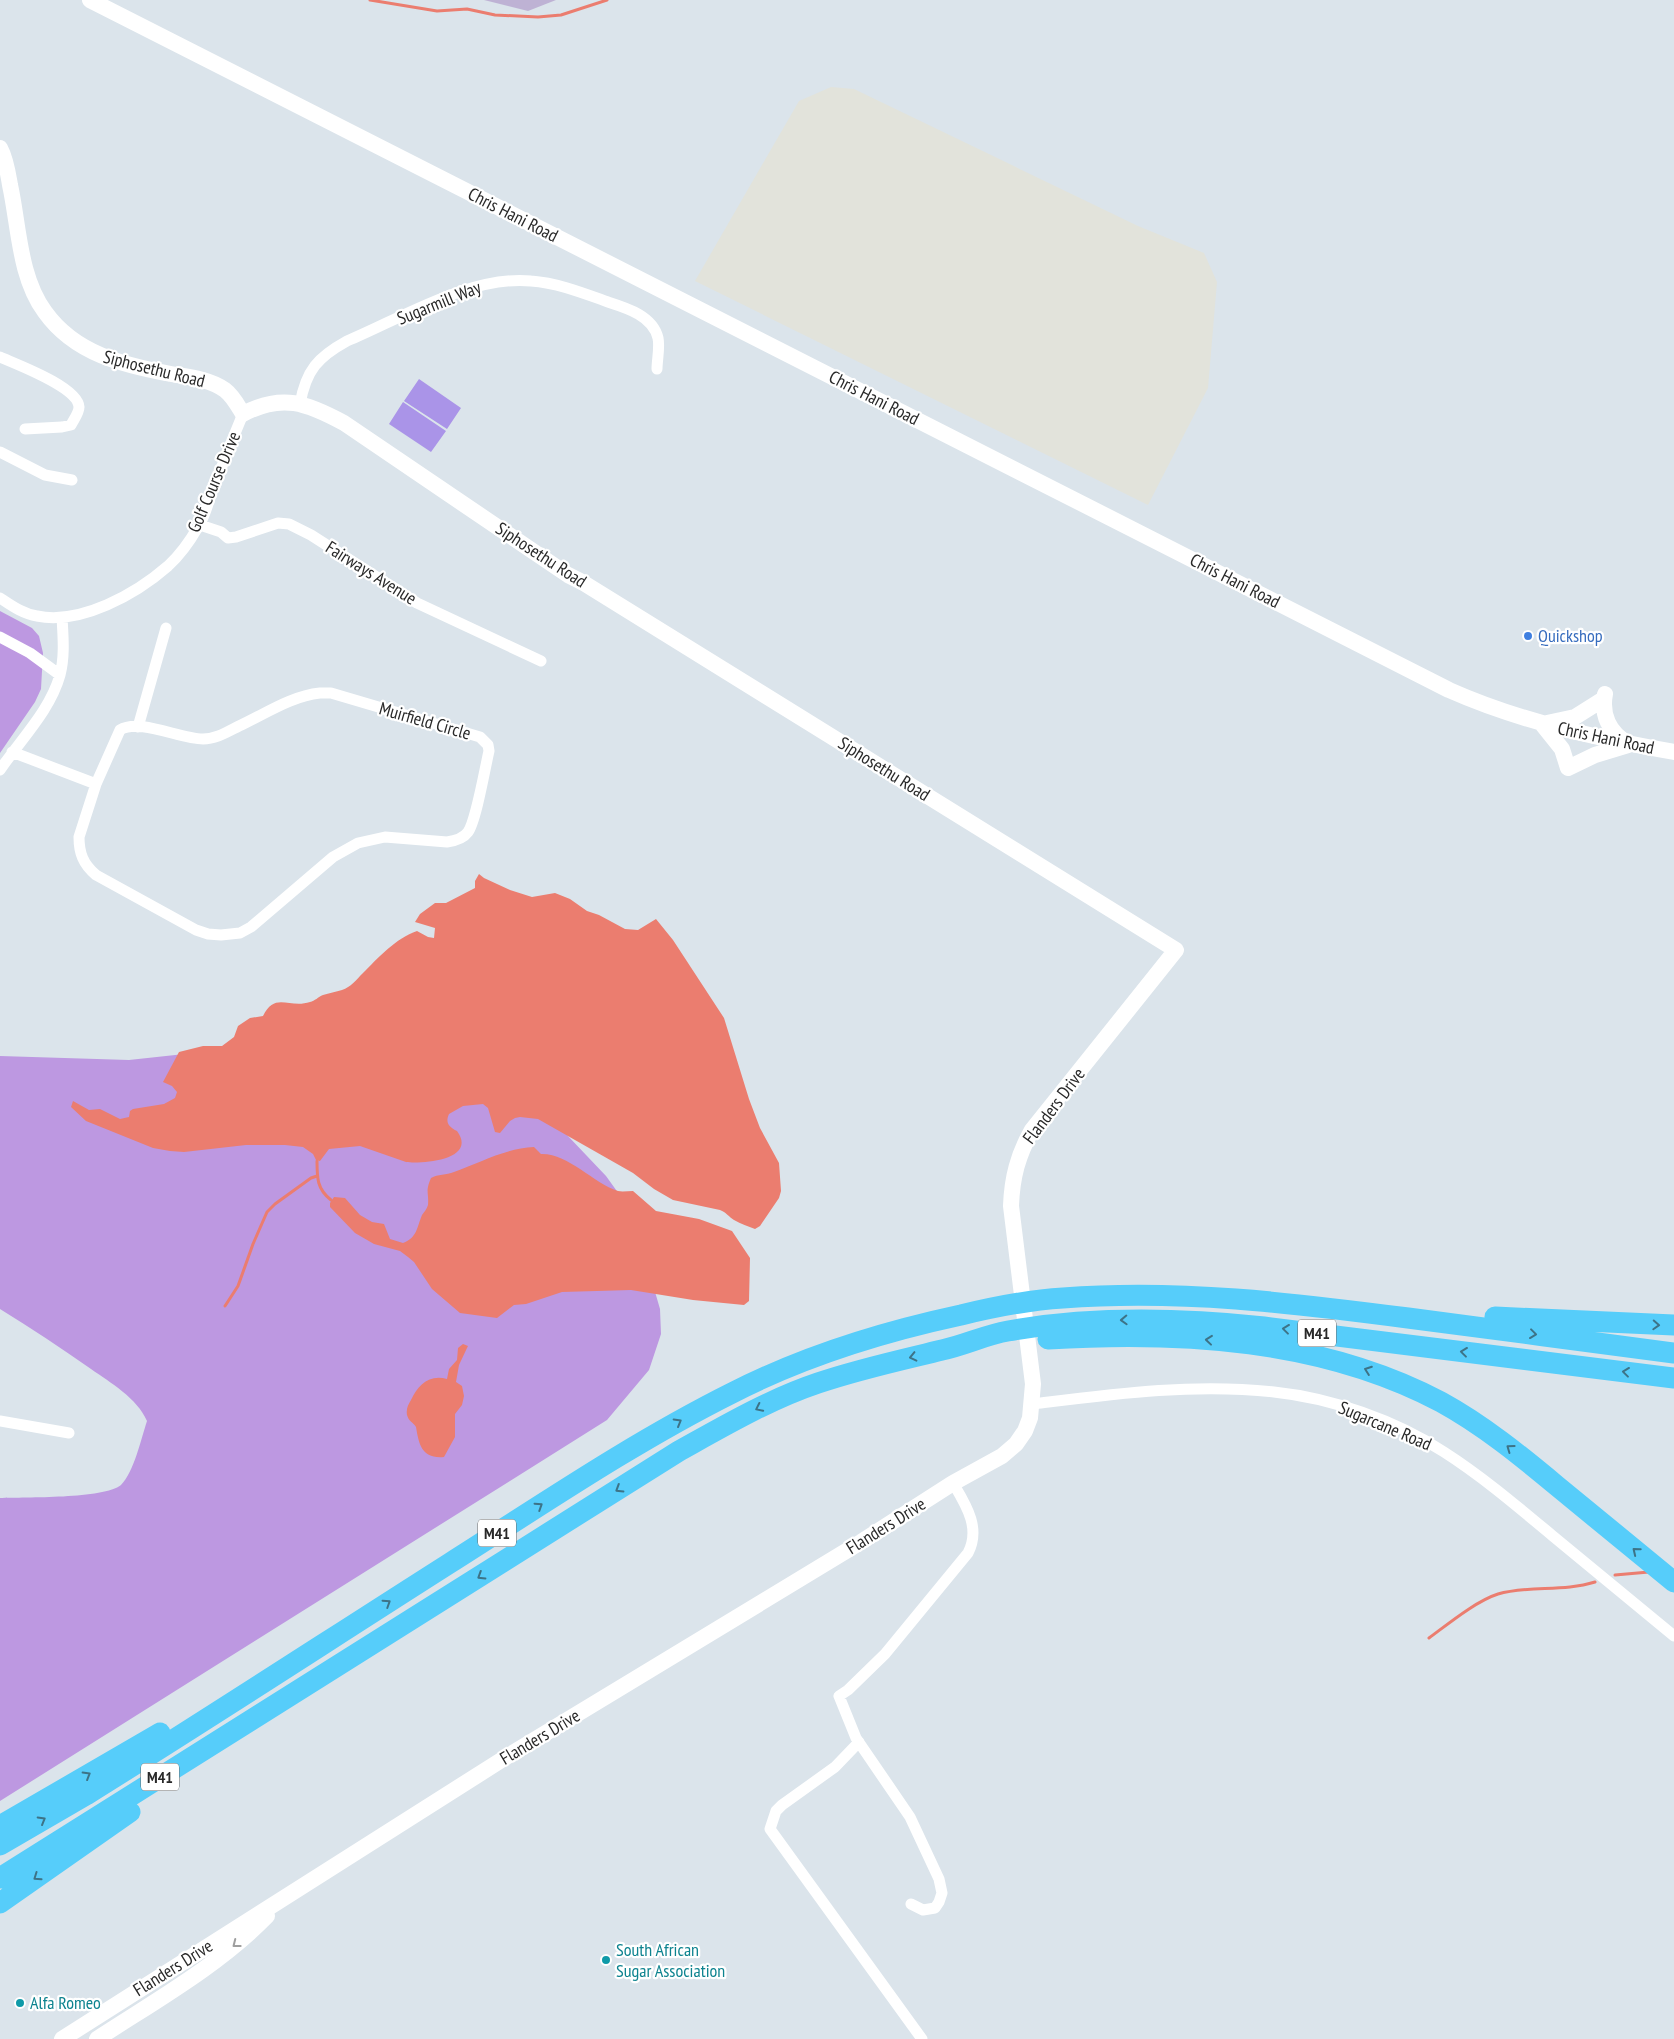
<svg xmlns="http://www.w3.org/2000/svg" width="1674" height="2039" font-family="'PT Sans Narrow',sans-serif">
	<rect width="100%" height="100%" fill="#dbe4eb"/>
	<path fill="#e2e3db" d="M 831,87 L 854,89 L 1138,226 L 1204,253 L 1217,282 L 1208,388 L 1148,505 L 695,281 L 799,101 Z"/>
	<path fill="#bd98e1" d="M 0,611 L 32,628 L 39,636 L 43,653 L 41,689 L 35,702 L 0,753 Z
		M 285,1043 L 529,1095 L 606,1176 L 624,1201 L 651,1278 L 660,1309 L 661,1334 L 649,1370 L 607,1420 L 0,1801 L 0,1498 C 25,1497 104,1499 121,1485 C 134,1472 141,1439 147,1421 C 137,1398 111,1383 91,1369 C 61,1348 31,1328 0,1309 L 0,1056 L 129,1060 Z"/>
	<path fill="#beb2d4" d="M 484,0 L 556,0 L 528,11 Z"/>
	<path fill="#aa94e8" d="M 419,379 L 461,408 L 447,429 L 404,401 Z
		M 403,402 L 446,431 L 431,452 L 389,424 Z"/>
	<path fill="#eb7d6f" d="M 479,874 L 484,878 L 510,890 L 532,897 L 555,893 L 570,899 L 587,911 L 599,915 L 625,929 L 638,930 L 656,919 L 673,940 L 724,1018 L 749,1099 L 760,1128 L 779,1163 L 781,1191 L 779,1198 L 760,1226 L 755,1229 C 748,1226 741,1224 734,1220 C 729,1217 726,1212 720,1210 L 673,1200 L 654,1189 L 633,1173 L 538,1119 L 520,1117 L 515,1118 L 510,1121 L 500,1133 L 495,1132 L 488,1108 L 483,1104 L 463,1106 L 449,1114 C 445,1123 449,1127 457,1131 C 478,1160 422,1164 406,1162 L 360,1146 L 329,1149 L 320,1161 L 316,1160 L 313,1154 L 303,1147 L 285,1145 L 246,1145 L 184,1152 L 170,1151 L 153,1148 L 86,1121 L 71,1107 L 73,1101 L 89,1110 L 100,1109 L 120,1119 L 129,1117 L 130,1111 L 133,1109 L 164,1104 L 175,1098 L 177,1092 L 172,1086 L 163,1082 L 179,1052 L 203,1046 L 222,1046 L 234,1037 L 238,1026 L 250,1018 L 263,1016 C 275,991 289,1009 310,1002 C 315,1001 318,997 323,995 C 329,993 336,992 342,990 C 351,987 356,980 363,973 C 378,958 396,938 417,931 L 428,937 L 434,938 L 435,928 L 415,922 L 420,914 L 435,903 L 446,903 L 475,888 L 475,881 Z
		M 534,1147 L 541,1154 C 568,1153 593,1183 618,1191 C 622,1192 628,1191 633,1191 L 656,1211 L 699,1219 L 732,1231 L 750,1258 L 749,1301 L 744,1305 L 693,1300 L 631,1290 L 562,1292 L 526,1304 L 514,1305 L 497,1318 L 460,1313 L 432,1289 L 414,1262 L 408,1257 L 400,1251 L 374,1244 L 355,1233 L 330,1207 L 330,1203 L 334,1197 L 345,1198 L 360,1215 L 372,1222 L 384,1224 L 390,1239 L 403,1243 C 417,1238 417,1227 422,1215 C 424,1212 427,1209 428,1205 C 429,1192 425,1192 431,1178 C 438,1174 446,1175 454,1172 C 479,1163 506,1148 534,1147 Z
		M 463,1344 L 468,1346 L 467,1348 L 459,1365 L 456,1382 L 462,1386 L 464,1396 L 462,1405 L 455,1414 L 455,1437 L 444,1457 C 422,1459 419,1445 416,1427 C 413,1422 409,1422 407,1415 C 406,1409 408,1405 411,1400 C 418,1385 429,1374 447,1379 L 449,1369 L 457,1360 L 458,1348 Z"/>
	<g fill="none" stroke-linecap="round" stroke-linejoin="round">
		<path stroke="#eb7d6f" stroke-width="3" d="M 370,0 L 437,11 L 467,9 L 495,15 L 538,17 L 561,15 L 607,0
			M 317,1161 C 317,1178 317,1189 331,1200
			M 225,1306 L 238,1286 L 253,1244 L 267,1212 L 275,1204 L 311,1178 L 317,1176
			M 1615,1575 L 1649,1572
			M 1429,1638 C 1448,1624 1476,1601 1498,1594 C 1529,1585 1563,1592 1595,1582"/>
		<path stroke="#fff" stroke-width="11" d="M 0,357 C 18,365 78,387 79,407 C 79,413 74,419 71,425 L 62,427 L 25,429
			M 300,404 C 306,370 318,357 347,341 C 402,318 471,275 531,281 C 558,283 583,293 608,302 C 627,308 653,316 658,338 C 660,347 657,360 657,369
			M 0,452 L 45,475 L 72,480
			M 200,525 L 221,532 L 228,538 L 236,537 L 278,523 L 289,524 L 311,535 L 417,603 L 541,661
			M 0,598 C 12,606 23,614 37,616 C 81,625 136,594 168,566 C 180,555 190,541 198,527 C 205,517 208,503 212,492 C 222,466 232,440 243,414
			M 0,637 L 30,653 L 60,675
			M 320,693 L 331,693 L 480,737 L 488,745 L 489,751 C 485,768 476,821 468,832 C 463,839 454,841 447,842 L 385,837 L 358,843 L 333,857 L 251,927 L 240,933 L 221,935 L 208,934 L 196,930 L 96,875 C 83,864 79,853 79,837 L 96,784 L 120,730 C 139,718 180,739 203,739 C 216,739 227,732 239,726 C 265,714 291,696 320,693 Z
			M 138,727 L 166,628
			M 12,752 L 96,784
			M 0,770 C 20,740 50,711 60,675 C 65,656 63,636 62,617
			M 1033,1404 C 1113,1394 1193,1383 1274,1392 C 1331,1398 1395,1420 1444,1452 C 1483,1477 1518,1507 1554,1537 C 1594,1570 1634,1603 1674,1636
			M 0,1421 L 69,1433
			M 859,1742 L 835,1767 L 782,1805 L 776,1811 L 770,1829 L 922,2039
			M 911,1904 L 923,1910 L 935,1908 L 939,1902 L 942,1893 L 939,1879 L 910,1817 L 856,1738 L 839,1696 L 848,1690 L 885,1654 L 968,1553 C 981,1528 966,1505 953,1483"/>
		<path stroke="#fff" stroke-width="16" d="M 90,0 L 1449,690 C 1521,722 1597,738 1674,752
			M 0,148 C 6,159 8,173 10,185 C 19,226 19,277 45,312 C 75,354 123,365 171,374 C 189,377 210,379 225,390 C 233,396 238,406 243,414 C 282,393 307,403 344,423 L 568,575 L 582,582 L 1176,950 L 1032,1130 C 1018,1155 1012,1177 1011,1206 L 1033,1384 L 1030,1418 L 1025,1431 L 1016,1444 L 1002,1456 L 953,1483 L 861,1542 L 503,1759 L 62,2039
			M 1605,694 C 1601,714 1609,733 1628,743
			M 1547,723 L 1575,717 L 1602,700
			M 1542,724 L 1562,749 L 1568,768 L 1595,755 L 1628,745
			M 97,2039 C 155,2001 218,1966 267,1916"/>
		<path stroke="#56cdfa" stroke-width="21" d="M 1495,1317 L 1674,1325
			M 1048,1339 C 1181,1331 1322,1339 1441,1402 C 1483,1425 1521,1456 1557,1486 C 1596,1518 1635,1550 1674,1582
			M 0,1826 L 160,1733
			M 0,1845 L 86,1795 C 208,1719 329,1640 450,1563 C 543,1504 634,1442 732,1393 C 804,1356 882,1332 961,1315 C 994,1307 1028,1300 1063,1298 C 1179,1289 1293,1303 1408,1318 C 1497,1330 1585,1341 1674,1353
			M 0,1878 L 679,1451 C 724,1426 770,1399 818,1383 C 859,1369 901,1360 942,1350 C 965,1345 985,1335 1008,1331 C 1092,1316 1179,1318 1264,1327 L 1674,1378
			M 0,1903 L 130,1812"/>
	</g>
	<defs><path id="oneway-chevron" d="M-2-3.5L2.5 0L-2 3.5" fill="none" stroke-width="1.6" stroke-linecap="round" stroke-linejoin="round" transform="scale(1.25)"/></defs>
	<g stroke="#3d7387">
		<use href="#oneway-chevron" transform="translate(1124 1320) rotate(178)"/>
		<use href="#oneway-chevron" transform="translate(1656 1325) rotate(3)"/>
		<use href="#oneway-chevron" transform="translate(1286 1329) rotate(-173)"/>
		<use href="#oneway-chevron" transform="translate(1533 1334) rotate(7)"/>
		<use href="#oneway-chevron" transform="translate(1209 1340) rotate(-174)"/>
		<use href="#oneway-chevron" transform="translate(1464 1352) rotate(-173)"/>
		<use href="#oneway-chevron" transform="translate(913 1357) rotate(167)"/>
		<use href="#oneway-chevron" transform="translate(1368 1370) rotate(-160)"/>
		<use href="#oneway-chevron" transform="translate(1626 1372) rotate(-173)"/>
		<use href="#oneway-chevron" transform="translate(759 1408) rotate(154)"/>
		<use href="#oneway-chevron" transform="translate(678 1422) rotate(-30)"/>
		<use href="#oneway-chevron" transform="translate(1510 1448) rotate(-144)"/>
		<use href="#oneway-chevron" transform="translate(619 1489) rotate(148)"/>
		<use href="#oneway-chevron" transform="translate(539 1506) rotate(-33)"/>
		<use href="#oneway-chevron" transform="translate(1636 1551) rotate(-141)"/>
		<use href="#oneway-chevron" transform="translate(481 1576) rotate(148)"/>
		<use href="#oneway-chevron" transform="translate(387 1603) rotate(-33)"/>
		<use href="#oneway-chevron" transform="translate(87 1775) rotate(-31)"/>
		<use href="#oneway-chevron" transform="translate(42 1820) rotate(-30)"/>
		<use href="#oneway-chevron" transform="translate(37 1877) rotate(145)"/>
	</g>
	<use stroke="#9f9f9f" href="#oneway-chevron" transform="translate(236 1944) rotate(142)"/>
	<circle fill="#3f7fe0" stroke="#fff" stroke-width="2" cx="1528" cy="636" r="5"/>
	<g fill="#0f9aa8" stroke="#fff" stroke-width="2">
		<circle cx="606" cy="1960" r="5"/>
		<circle cx="20" cy="2003" r="5"/>
	</g>
	<g text-anchor="middle" stroke-width="4.5" stroke-linejoin="round" paint-order="stroke">
		<g fill="#fff" stroke="#696969" stroke-width="1">
			<rect x="1298" y="1319.5" width="38" height="27" rx="4"/>
			<rect x="478" y="1519.5" width="38" height="27" rx="4"/>
			<rect x="141" y="1763.5" width="38" height="27" rx="4"/>
		</g>
		<g font-size="16" font-weight="bold" fill="#292929">
			<text x="1317" y="1339">M41</text>
			<text x="497" y="1539">M41</text>
			<text x="160" y="1783">M41</text>
		</g>
		<g font-size="18" fill="#292929" stroke="#fff">
			<text transform="translate(513 215) rotate(27)" y="6">Chris Hani Road</text>
			<text transform="translate(439 303) rotate(-22)" y="6">Sugarmill Way</text>
			<text transform="translate(154 369) rotate(14)" y="6">Siphosethu Road</text>
			<text transform="translate(874 398) rotate(27)" y="6">Chris Hani Road</text>
			<text transform="translate(214 482) rotate(-67)" y="6">Golf Course Drive</text>
			<text transform="translate(541 555) rotate(33)" y="6">Siphosethu Road</text>
			<text transform="translate(371 573) rotate(32)" y="6">Fairways Avenue</text>
			<text transform="translate(1235 581) rotate(27)" y="6">Chris Hani Road</text>
			<text transform="translate(425 721) rotate(16)" y="6">Muirfield Circle</text>
			<text transform="translate(1606 738) rotate(12)" y="6">Chris Hani Road</text>
			<text transform="translate(884 769) rotate(32)" y="6">Siphosethu Road</text>
			<text transform="translate(1054 1106) rotate(-53)" y="6">Flanders Drive</text>
			<text transform="translate(1385 1426) rotate(23)" y="6">Sugarcane Road</text>
			<text transform="translate(886 1526) rotate(-32)" y="6">Flanders Drive</text>
			<text transform="translate(540 1737) rotate(-31)" y="6">Flanders Drive</text>
			<text transform="translate(173 1968) rotate(-32)" y="6">Flanders Drive</text>
		</g>
		<g font-size="18" fill="#366cbe" stroke="#fff" text-anchor="start">
			<text x="1538" y="642">Quickshop</text>
		</g>
		<g font-size="18" fill="#0d838f" stroke="#fff" text-anchor="start">
			<text x="616" y="1956">South African<tspan x="616" dy="21">Sugar Association</tspan></text>
			<text x="30" y="2009">Alfa Romeo</text>
		</g>
	</g>
</svg>
